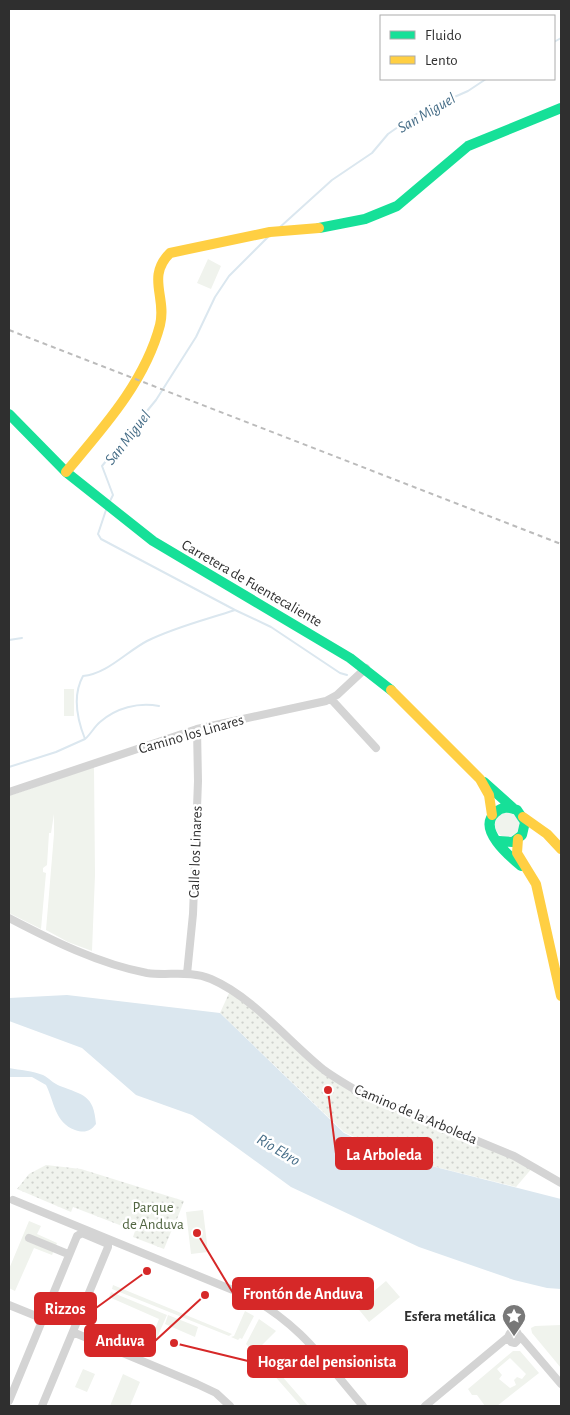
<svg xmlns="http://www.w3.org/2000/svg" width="570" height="1415" font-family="'Alegreya Sans',sans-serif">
	<defs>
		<pattern id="park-dots" width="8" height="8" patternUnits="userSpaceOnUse" patternTransform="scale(1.25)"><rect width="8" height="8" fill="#f0f3ed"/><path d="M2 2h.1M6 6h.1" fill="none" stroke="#ced1cc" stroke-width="1.8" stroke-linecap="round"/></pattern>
	</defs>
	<rect width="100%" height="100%" fill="#fff"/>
	<path fill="#f0f3ed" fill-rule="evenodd" d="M 208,259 L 221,266 L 211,289 L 197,283 Z
		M 64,689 L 74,689 L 74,716 L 64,716 Z
		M 94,767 L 95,875 L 92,951 L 68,942 L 46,930 L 54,834 L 54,814 L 51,833 L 49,833 L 47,865 L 43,868 L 43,872 L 46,873 L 41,929 L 9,913 L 9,796 Z
		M495 825a12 12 0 1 1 24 0a12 12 0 1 1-24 0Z
		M 203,1210 L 208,1252 L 191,1254 L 186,1212 Z
		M 29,1221 L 41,1226 L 37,1234 L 57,1243 L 52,1255 L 34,1248 L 15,1291 L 9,1288 L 9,1269 Z
		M 386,1281 L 400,1297 L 369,1322 L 356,1306 Z
		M 113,1285 L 232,1334 L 229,1336 L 112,1289 Z
		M 111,1292 L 167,1315 L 153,1347 L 149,1345 L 159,1319 L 109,1297 Z
		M 245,1311 L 254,1316 L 242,1339 L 240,1338 L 238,1340 L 231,1337 L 234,1336 Z
		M 168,1315 L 198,1327 L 195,1337 L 165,1324 Z
		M 259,1319 L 276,1331 L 261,1346 L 261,1352 L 256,1355 L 246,1344 Z
		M 561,1325 L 561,1368 L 532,1333 L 531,1328 L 535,1326 Z
		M 513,1351 L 520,1351 L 539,1373 L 497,1406 L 485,1406 L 477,1395 L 472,1395 L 468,1389 ZM 510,1358 L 526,1374 L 522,1379 L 517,1377 L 514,1380 L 516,1385 L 510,1388 L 499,1379 L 502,1375 L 497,1369 Z
		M 262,1353 L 267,1359 L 308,1406 L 301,1406 L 258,1357 Z
		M 83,1369 L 95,1374 L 87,1392 L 75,1387 Z
		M 123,1374 L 140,1382 L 130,1406 L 110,1406 Z"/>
	<path fill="url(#park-dots)" d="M 230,991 L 336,1079 L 533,1167 L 516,1187 L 392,1156 L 344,1132 L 220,1013 Z
		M 46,1165 L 81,1169 L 184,1201 L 177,1219 L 179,1220 L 176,1227 L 173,1227 L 164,1249 L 133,1237 L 135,1231 L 73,1207 L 71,1212 L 17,1189 L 29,1174 Z"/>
	<path fill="#dbe7ef" d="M 67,995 L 220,1013 L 344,1133 L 392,1156 L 561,1199 L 561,1289 L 547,1288 L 514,1280 L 419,1247 L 291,1187 L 192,1115 L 136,1095 L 82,1048 L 9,1021 L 9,998 Z
		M 9,1068 C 20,1070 33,1071 43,1075 C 49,1078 54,1084 60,1086 C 83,1095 94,1095 96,1124 C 90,1132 84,1133 75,1130 C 55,1123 54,1101 46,1085 L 32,1077 L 9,1077 Z"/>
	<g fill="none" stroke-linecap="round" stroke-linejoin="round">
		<path stroke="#dbe7ef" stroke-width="2" d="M 554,42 L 561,38
			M 279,228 L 332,180 L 372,153 L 388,134 L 418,113 L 468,91 L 486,79
			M 109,503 L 113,495 L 102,466 L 156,400 L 196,337 L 215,297 L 229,276 L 268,237
			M 235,610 L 271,627 L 340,673 L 347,675
			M 9,640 L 22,638
			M 85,739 C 91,734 94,727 100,722 C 116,708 138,702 159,706
			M 9,767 L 56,752 L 85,739 C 77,719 72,696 83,676 C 107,674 126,652 147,641 C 175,627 205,620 235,610 L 101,539 L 98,534 L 106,510"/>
		<path stroke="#d4d4d4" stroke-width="8" d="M 331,699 L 376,748
			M 9,792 L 197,729 L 326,701 L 337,695 L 366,668
			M 9,918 C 51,940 99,964 147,973 C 168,976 190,970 211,979 C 253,997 288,1041 324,1070 C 335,1078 347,1085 359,1092 L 514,1156 L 561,1183
			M 187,974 L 193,914 L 198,781 L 197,729
			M 13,1200 L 245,1295 C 298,1321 326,1363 363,1406
			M 29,1238 L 68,1254
			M 9,1305 L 41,1318
			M 75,1333 L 197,1384 L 216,1393 L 230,1406
			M 520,1336 L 561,1384
			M 9,1401 L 77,1236 L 82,1233 L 108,1244 L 108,1247 L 42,1406
			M 425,1406 L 508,1337 L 510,1333 L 517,1332 L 520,1338 L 515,1343 L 511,1342 L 508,1337"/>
		<path stroke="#16e098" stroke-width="10" d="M 319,228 L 365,219 L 397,206 L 468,146 L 561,108
			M 9,414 L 66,472 L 153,541 L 350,658 L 391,690
			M 484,782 L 513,808
			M 499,841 L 513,842 L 522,835 L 525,822 L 517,810 C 509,807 502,806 495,813 C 477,829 509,856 521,866"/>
		<path stroke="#ffcf43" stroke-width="10" d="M 66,472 C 103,428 145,382 160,325 C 167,297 146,277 170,253 L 270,232 L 319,228
			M 391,690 L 480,779 L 489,795 L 492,815
			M 523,817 L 547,834 L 561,849
			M 518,839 L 517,853 L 536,884 L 561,996"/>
		<path stroke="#bbb" stroke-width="2" stroke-dasharray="5 4" stroke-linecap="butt" d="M 9,330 L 561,544"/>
	</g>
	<defs>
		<g id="sight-pin" transform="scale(1.25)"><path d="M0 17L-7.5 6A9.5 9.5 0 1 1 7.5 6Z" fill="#787878" stroke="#fff"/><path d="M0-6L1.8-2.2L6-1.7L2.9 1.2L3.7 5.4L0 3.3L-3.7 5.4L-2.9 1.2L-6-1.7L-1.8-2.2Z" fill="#fff"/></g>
	</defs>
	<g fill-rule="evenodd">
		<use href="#sight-pin" x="514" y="1316"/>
	</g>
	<g text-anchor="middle" stroke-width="5" stroke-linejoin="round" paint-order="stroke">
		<g font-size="15" fill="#2f2f2f" stroke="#fff">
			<text transform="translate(252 583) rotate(30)" y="5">Carretera de Fuentecaliente</text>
			<text transform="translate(191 734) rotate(-16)" y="5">Camino los Linares</text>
			<text transform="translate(195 852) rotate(-88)" y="5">Calle los Linares</text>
			<text transform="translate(416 1114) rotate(23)" y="5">Camino de la Arboleda</text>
		</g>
		<g font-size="15" fill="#516541" stroke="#fff">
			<text x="153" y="1212">Parque<tspan x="153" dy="17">de Anduva</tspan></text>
		</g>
		<g font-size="15" font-weight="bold" fill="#2f2f2f" stroke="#fff" text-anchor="end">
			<text x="496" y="1321">Esfera metálica</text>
		</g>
		<g font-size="16" font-style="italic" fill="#466d87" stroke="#fff">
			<text transform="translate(426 112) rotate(-30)" y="6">San Miguel</text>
			<text transform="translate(127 437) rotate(-52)" y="6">San Miguel</text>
			<text transform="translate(279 1149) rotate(31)" y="6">Río Ebro</text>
		</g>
	</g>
	<path fill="none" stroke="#d62828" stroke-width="2" d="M328 1090L336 1154M197 1233L233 1293M147 1271L96 1308M205 1295L155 1341M174 1343L248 1361"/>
	<g fill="#d62828" stroke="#fff" stroke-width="2">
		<circle cx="328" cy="1090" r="5"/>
		<circle cx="197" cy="1233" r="5"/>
		<circle cx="147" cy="1271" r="5"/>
		<circle cx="205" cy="1295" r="5"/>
		<circle cx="174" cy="1343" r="5"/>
	</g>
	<g fill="#d62828" stroke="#d62828" stroke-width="2">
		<rect x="336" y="1138" width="96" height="31" rx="5"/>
		<rect x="233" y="1278" width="140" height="31" rx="5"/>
		<rect x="35" y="1293" width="61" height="31" rx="5"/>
		<rect x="85" y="1325" width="70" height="31" rx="5"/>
		<rect x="248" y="1346" width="159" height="31" rx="5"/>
	</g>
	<g font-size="16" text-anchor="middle" font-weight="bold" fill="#fff">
		<text x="384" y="1160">La Arboleda</text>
		<text x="303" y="1299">Frontón de Anduva</text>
		<text x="65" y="1314">Rizzos</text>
		<text x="120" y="1346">Anduva</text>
		<text x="327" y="1367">Hogar del pensionista</text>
	</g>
	<rect width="570" height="1415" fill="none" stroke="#2f2f2f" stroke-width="20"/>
	<rect x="380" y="15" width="175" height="65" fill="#ffffff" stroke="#acacac"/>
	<rect x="390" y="31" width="25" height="8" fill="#16e098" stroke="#acacac"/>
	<text x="425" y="40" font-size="15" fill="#2f2f2f">Fluido</text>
	<rect x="390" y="56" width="25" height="8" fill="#ffcf43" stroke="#acacac"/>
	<text x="425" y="65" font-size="15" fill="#2f2f2f">Lento</text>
</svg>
